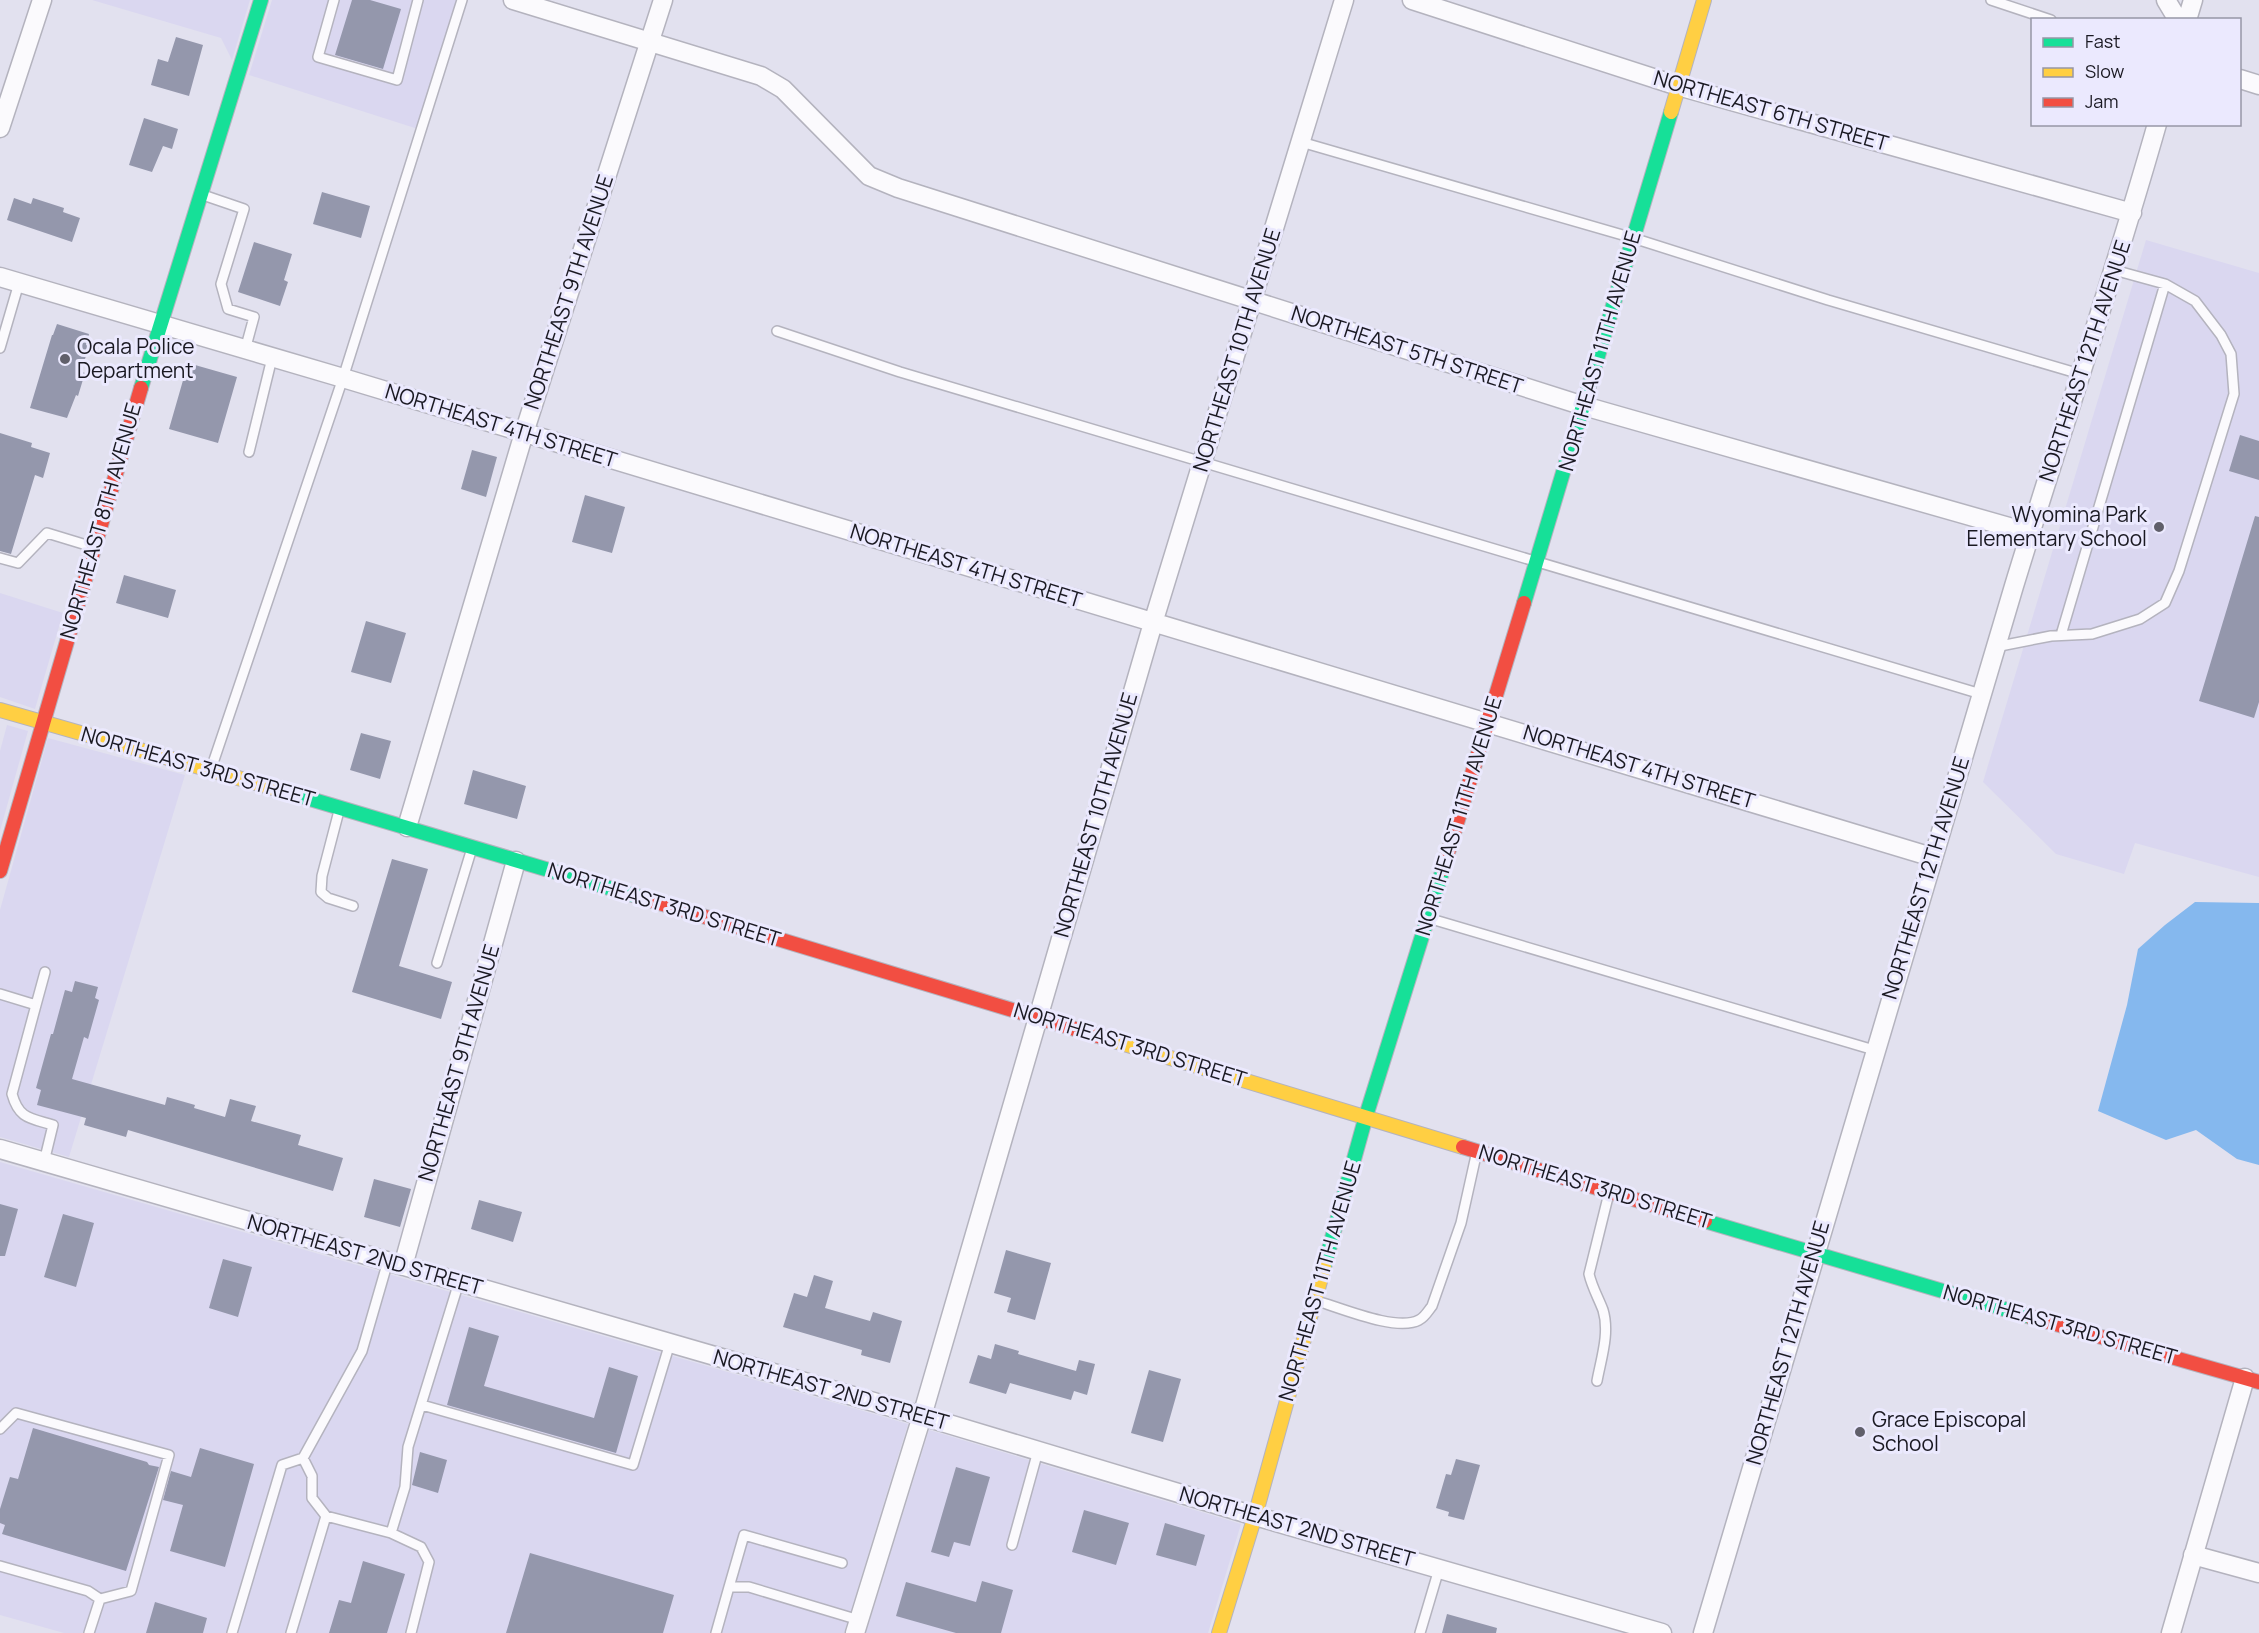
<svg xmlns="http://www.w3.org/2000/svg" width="2259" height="1633" font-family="Manrope,sans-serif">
	<rect width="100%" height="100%" fill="#e2e1ef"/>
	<path fill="#dad7f0" d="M 92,0 L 250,0 L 232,60 L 221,38 Z
		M 272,0 L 461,0 L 418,129 L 249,75 Z
		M 2146,240 L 2259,273 L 2259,877 L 2135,843 L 2124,874 L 2056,854 L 1983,782 Z
		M 0,593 L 63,613 L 35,709 L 0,697 Z
		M 7,725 L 28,731 L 0,831 L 0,751 Z
		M 48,738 L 185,775 L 69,1157 L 0,1137 L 0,910 Z
		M 0,1162 L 908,1424 L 844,1633 L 64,1633 L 0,1615 Z
		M 929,1430 L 1241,1524 L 1208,1633 L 866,1633 Z"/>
	<path fill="#85b8ee" d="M 2195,902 L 2259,903 L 2259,1165 L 2237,1159 L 2196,1130 L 2166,1140 L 2098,1111 L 2127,1005 L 2138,949 L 2165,925 Z"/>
	<path fill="#9497ac" d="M 352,0 L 370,0 L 401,9 L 383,69 L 335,55 Z
		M 176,37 L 203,45 L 189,96 L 151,85 L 158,59 L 168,62 Z
		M 144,118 L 178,129 L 172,149 L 163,146 L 152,172 L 129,165 Z
		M 322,192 L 370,206 L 361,238 L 313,224 Z
		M 14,198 L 31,204 L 33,198 L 64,208 L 63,212 L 80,218 L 72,242 L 7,220 Z
		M 254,242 L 292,254 L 284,280 L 288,282 L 280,306 L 238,292 Z
		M 57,324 L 89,334 L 86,345 L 89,346 L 81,372 L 85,373 L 78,396 L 76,395 L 67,418 L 30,408 L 52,335 L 53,335 Z
		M 188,363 L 237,377 L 218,443 L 169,429 Z
		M 0,433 L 32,443 L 31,447 L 50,453 L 43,478 L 35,475 L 11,554 L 0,551 Z
		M 2240,435 L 2259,441 L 2259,480 L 2229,471 Z
		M 472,450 L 497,457 L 486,497 L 461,489 Z
		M 585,495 L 625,507 L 612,553 L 572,542 Z
		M 2255,516 L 2259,517 L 2259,702 L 2254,718 L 2199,701 Z
		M 124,575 L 176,590 L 168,618 L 116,603 Z
		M 366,621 L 406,633 L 391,683 L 351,672 Z
		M 361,733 L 391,741 L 380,779 L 350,770 Z
		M 473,770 L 526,786 L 517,819 L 464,804 Z
		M 392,859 L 428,869 L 399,966 L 452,982 L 441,1019 L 352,992 Z
		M 75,981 L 98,987 L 95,998 L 99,1000 L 88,1039 L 84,1037 L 72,1079 L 165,1105 L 167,1097 L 195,1105 L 194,1108 L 225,1117 L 230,1099 L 256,1106 L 251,1121 L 301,1135 L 298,1145 L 343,1158 L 333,1191 L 128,1130 L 126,1137 L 84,1125 L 86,1118 L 37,1105 L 41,1090 L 36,1088 L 51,1034 L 53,1034 L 65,990 L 72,992 Z
		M 374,1179 L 411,1189 L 400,1227 L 364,1217 Z
		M 479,1200 L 522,1212 L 513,1242 L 471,1229 Z
		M 0,1204 L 18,1209 L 5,1256 L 0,1256 Z
		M 63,1214 L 94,1223 L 76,1287 L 44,1277 Z
		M 1006,1250 L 1051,1263 L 1035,1320 L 1007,1312 L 1011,1298 L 994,1293 Z
		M 223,1259 L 252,1267 L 238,1317 L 209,1308 Z
		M 814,1275 L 833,1281 L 825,1308 L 870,1321 L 873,1312 L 902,1321 L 890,1363 L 861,1355 L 862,1350 L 783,1327 L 794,1293 L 807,1297 Z
		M 469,1327 L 499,1336 L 484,1386 L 594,1418 L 609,1367 L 638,1376 L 616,1453 L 447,1405 Z
		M 995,1344 L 1019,1351 L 1018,1354 L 1076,1371 L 1079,1360 L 1095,1364 L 1087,1395 L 1074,1391 L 1071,1400 L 1010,1383 L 1006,1394 L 969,1383 L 978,1355 L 991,1359 Z
		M 1149,1370 L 1181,1379 L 1163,1442 L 1131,1433 Z
		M 33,1428 L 147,1462 L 149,1465 L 159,1467 L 126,1571 L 2,1534 L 5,1525 L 0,1523 L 0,1509 L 10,1477 L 18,1479 Z
		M 200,1448 L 254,1464 L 225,1567 L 170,1551 L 183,1505 L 163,1500 L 171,1471 L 191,1477 Z
		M 420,1452 L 447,1460 L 438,1493 L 412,1485 Z
		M 1456,1459 L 1480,1465 L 1464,1520 L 1448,1516 L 1449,1512 L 1436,1508 L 1446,1474 L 1451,1475 Z
		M 956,1467 L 990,1477 L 970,1546 L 954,1542 L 949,1557 L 931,1552 Z
		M 1084,1510 L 1129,1523 L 1116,1565 L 1072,1552 Z
		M 1165,1523 L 1205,1535 L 1196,1566 L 1156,1555 Z
		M 530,1553 L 674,1595 L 663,1633 L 506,1633 Z
		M 363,1561 L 405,1574 L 387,1633 L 329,1633 L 339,1600 L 351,1603 Z
		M 982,1581 L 1013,1590 L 1001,1633 L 956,1633 L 896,1616 L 906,1582 L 976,1602 Z
		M 155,1602 L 207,1618 L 203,1633 L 146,1633 Z
		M 1447,1614 L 1497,1628 L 1496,1633 L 1442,1633 Z"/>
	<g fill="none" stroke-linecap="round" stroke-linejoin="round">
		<g stroke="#b4b3be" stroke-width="12">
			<path id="lane" d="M 334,0 L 318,57 L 397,80 L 418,0
				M 1991,0 L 2051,20
				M 1301,142 L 1633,238 L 1828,300 L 2080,374
				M 203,195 L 244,209 L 221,284 L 228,309 L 254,317 L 245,350
				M 777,331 L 900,372 L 1981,694
				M 0,348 L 19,283
				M 249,452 L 272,358
				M 0,558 L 18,563 L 47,533 L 93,547
				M 2061,635 L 2165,284
				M 1995,647 L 2051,636 L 2092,634 L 2140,619 L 2165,603 L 2179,571 L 2234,394 L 2231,354 L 2221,335 L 2195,301 L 2165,284 L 2114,270
				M 211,769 L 343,378 L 462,0
				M 340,807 L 322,876 L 321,892 L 328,898 L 353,906
				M 1428,918 L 1874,1050
				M 437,963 L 472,848
				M 0,994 L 36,1005 L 12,1094 C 19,1119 30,1118 53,1125 L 44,1162
				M 36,1005 L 45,972
				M 1317,1301 C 1341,1308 1397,1332 1419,1320 C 1425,1317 1428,1311 1432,1306 L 1461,1223 L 1477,1151
				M 1597,1381 C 1601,1359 1610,1333 1603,1310 C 1598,1297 1592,1287 1589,1274 L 1609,1193
				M 422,1405 L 633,1465 L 670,1343
				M 0,1429 L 16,1413 L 169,1455 L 131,1591 L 100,1599
				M 326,1516 L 391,1533 L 405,1487 L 408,1447 L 459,1282
				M 391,1533 L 421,1547 L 429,1562 L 411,1633
				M 1012,1545 L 1038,1451
				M 0,1566 L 88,1591 L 100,1599 L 89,1633
				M 729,1587 L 744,1535 L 842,1563
				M 232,1633 L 282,1465 L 303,1458 L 362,1351 L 388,1261
				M 291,1633 L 326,1516 L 312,1498 L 312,1476 L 303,1458
				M 716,1633 L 729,1587 L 749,1587 L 859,1620
				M 1420,1633 L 1439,1569"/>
		</g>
		<g stroke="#b4b3be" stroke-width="21">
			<path id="street" d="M 513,0 L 761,76 L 783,89 L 869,176 L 898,188 L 1584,406 L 2030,533
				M 1412,0 L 1678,86 L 2132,213
				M 2166,0 L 2178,20
				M 2187,20 L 2193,0
				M 2240,79 L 2259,85
				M 0,128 L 42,0
				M 0,277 L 343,378 L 1932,857
				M 407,827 L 524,433 L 663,0
				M 0,1149 L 922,1416 L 1255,1516 L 1662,1633
				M 403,1266 L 516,861
				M 2193,1555 L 2259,1573
				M 855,1633 L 922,1416 L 1153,623 L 1344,0
				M 1703,1633 C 1805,1283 1908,934 2014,586 C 2061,432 2113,279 2157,124
				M 2171,1633 L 2245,1378"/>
		</g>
		<g stroke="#b4b3be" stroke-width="16">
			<path id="fast" d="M 141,388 L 261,0
				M 1524,603 L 1671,112
				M 280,790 L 643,898
				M 1705,1221 L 2031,1317
				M 1324,1267 L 1366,1116 L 1443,869"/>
		</g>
		<g stroke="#b4b3be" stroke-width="16">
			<path id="slow" d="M 1671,112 L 1704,0
				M 0,710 L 280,790
				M 1108,1039 L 1463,1147
				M 1219,1633 L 1255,1516 L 1324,1267"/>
		</g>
		<g stroke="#b4b3be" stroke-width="16">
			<path id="jam" d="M 1443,869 L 1524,603
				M 0,871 L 141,388
				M 643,898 L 1108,1039
				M 1463,1147 L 1705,1221
				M 2031,1317 L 2259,1382"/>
		</g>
		<use href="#lane" stroke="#fbfafd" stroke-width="9"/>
		<use href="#street" stroke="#fbfafd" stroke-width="18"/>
		<use href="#fast" stroke="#16e098" stroke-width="14"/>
		<use href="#slow" stroke="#ffcf43" stroke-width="14"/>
		<use href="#jam" stroke="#f24e42" stroke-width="14"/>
	</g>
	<g fill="#605f6a" stroke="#ebe9fe" stroke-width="2">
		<circle cx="65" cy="359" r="6"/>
		<circle cx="2159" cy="527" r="6"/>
		<circle cx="1860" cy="1432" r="6"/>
	</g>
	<g text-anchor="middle" stroke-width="6" stroke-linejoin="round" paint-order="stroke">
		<g font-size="21" fill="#1a1922" stroke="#ebe9fe">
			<text transform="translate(1771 111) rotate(16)" y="7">NORTHEAST 6TH STREET</text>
			<text transform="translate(569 292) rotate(-72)" y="7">NORTHEAST 9TH AVENUE</text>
			<text transform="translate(1237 350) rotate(-73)" y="7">NORTHEAST 10TH AVENUE</text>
			<text transform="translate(1407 350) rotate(18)" y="7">NORTHEAST 5TH STREET</text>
			<text transform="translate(1600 351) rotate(-74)" y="7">NORTHEAST 11TH AVENUE</text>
			<text transform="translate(2085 361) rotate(-72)" y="7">NORTHEAST 12TH AVENUE</text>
			<text transform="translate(501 426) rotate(17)" y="7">NORTHEAST 4TH STREET</text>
			<text transform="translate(101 521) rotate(-74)" y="7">NORTHEAST 8TH AVENUE</text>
			<text transform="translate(966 566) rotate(17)" y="7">NORTHEAST 4TH STREET</text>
			<text transform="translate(198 767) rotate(16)" y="7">NORTHEAST 3RD STREET</text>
			<text transform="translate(1639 767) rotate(17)" y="7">NORTHEAST 4TH STREET</text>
			<text transform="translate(1096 815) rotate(-74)" y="7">NORTHEAST 10TH AVENUE</text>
			<text transform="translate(1459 816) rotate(-73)" y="7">NORTHEAST 11TH AVENUE</text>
			<text transform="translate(1926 878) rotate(-73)" y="7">NORTHEAST 12TH AVENUE</text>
			<text transform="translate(664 905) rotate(17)" y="7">NORTHEAST 3RD STREET</text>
			<text transform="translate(1130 1045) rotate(17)" y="7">NORTHEAST 3RD STREET</text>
			<text transform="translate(459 1063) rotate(-74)" y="7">NORTHEAST 9TH AVENUE</text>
			<text transform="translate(1595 1187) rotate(17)" y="7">NORTHEAST 3RD STREET</text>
			<text transform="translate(365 1255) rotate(16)" y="7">NORTHEAST 2ND STREET</text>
			<text transform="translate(1320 1281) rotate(-74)" y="7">NORTHEAST 11TH AVENUE</text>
			<text transform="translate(2060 1325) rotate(16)" y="7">NORTHEAST 3RD STREET</text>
			<text transform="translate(1788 1343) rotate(-74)" y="7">NORTHEAST 12TH AVENUE</text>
			<text transform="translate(831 1390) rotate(16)" y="7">NORTHEAST 2ND STREET</text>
			<text transform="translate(1297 1527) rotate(16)" y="7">NORTHEAST 2ND STREET</text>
		</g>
		<g font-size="21" fill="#1a1922" stroke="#ebe9fe" text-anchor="start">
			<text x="77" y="354">Ocala Police<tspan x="77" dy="24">Department</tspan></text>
			<text x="2147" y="522" text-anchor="end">Wyomina Park<tspan x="2147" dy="24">Elementary School</tspan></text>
			<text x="1872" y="1427">Grace Episcopal<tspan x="1872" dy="24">School</tspan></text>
		</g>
	</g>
	<rect x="2031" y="18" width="210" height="108" fill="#ebe9fe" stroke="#9796a6" stroke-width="1.5"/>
	<rect x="2043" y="38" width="30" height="9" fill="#16e098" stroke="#9796a6" stroke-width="1.5"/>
	<text x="2085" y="48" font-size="18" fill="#1a1922">Fast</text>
	<rect x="2043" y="68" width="30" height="9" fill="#ffcf43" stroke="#9796a6" stroke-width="1.5"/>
	<text x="2085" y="78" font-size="18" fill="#1a1922">Slow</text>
	<rect x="2043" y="98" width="30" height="9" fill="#f24e42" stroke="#9796a6" stroke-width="1.5"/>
	<text x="2085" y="108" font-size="18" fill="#1a1922">Jam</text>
</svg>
